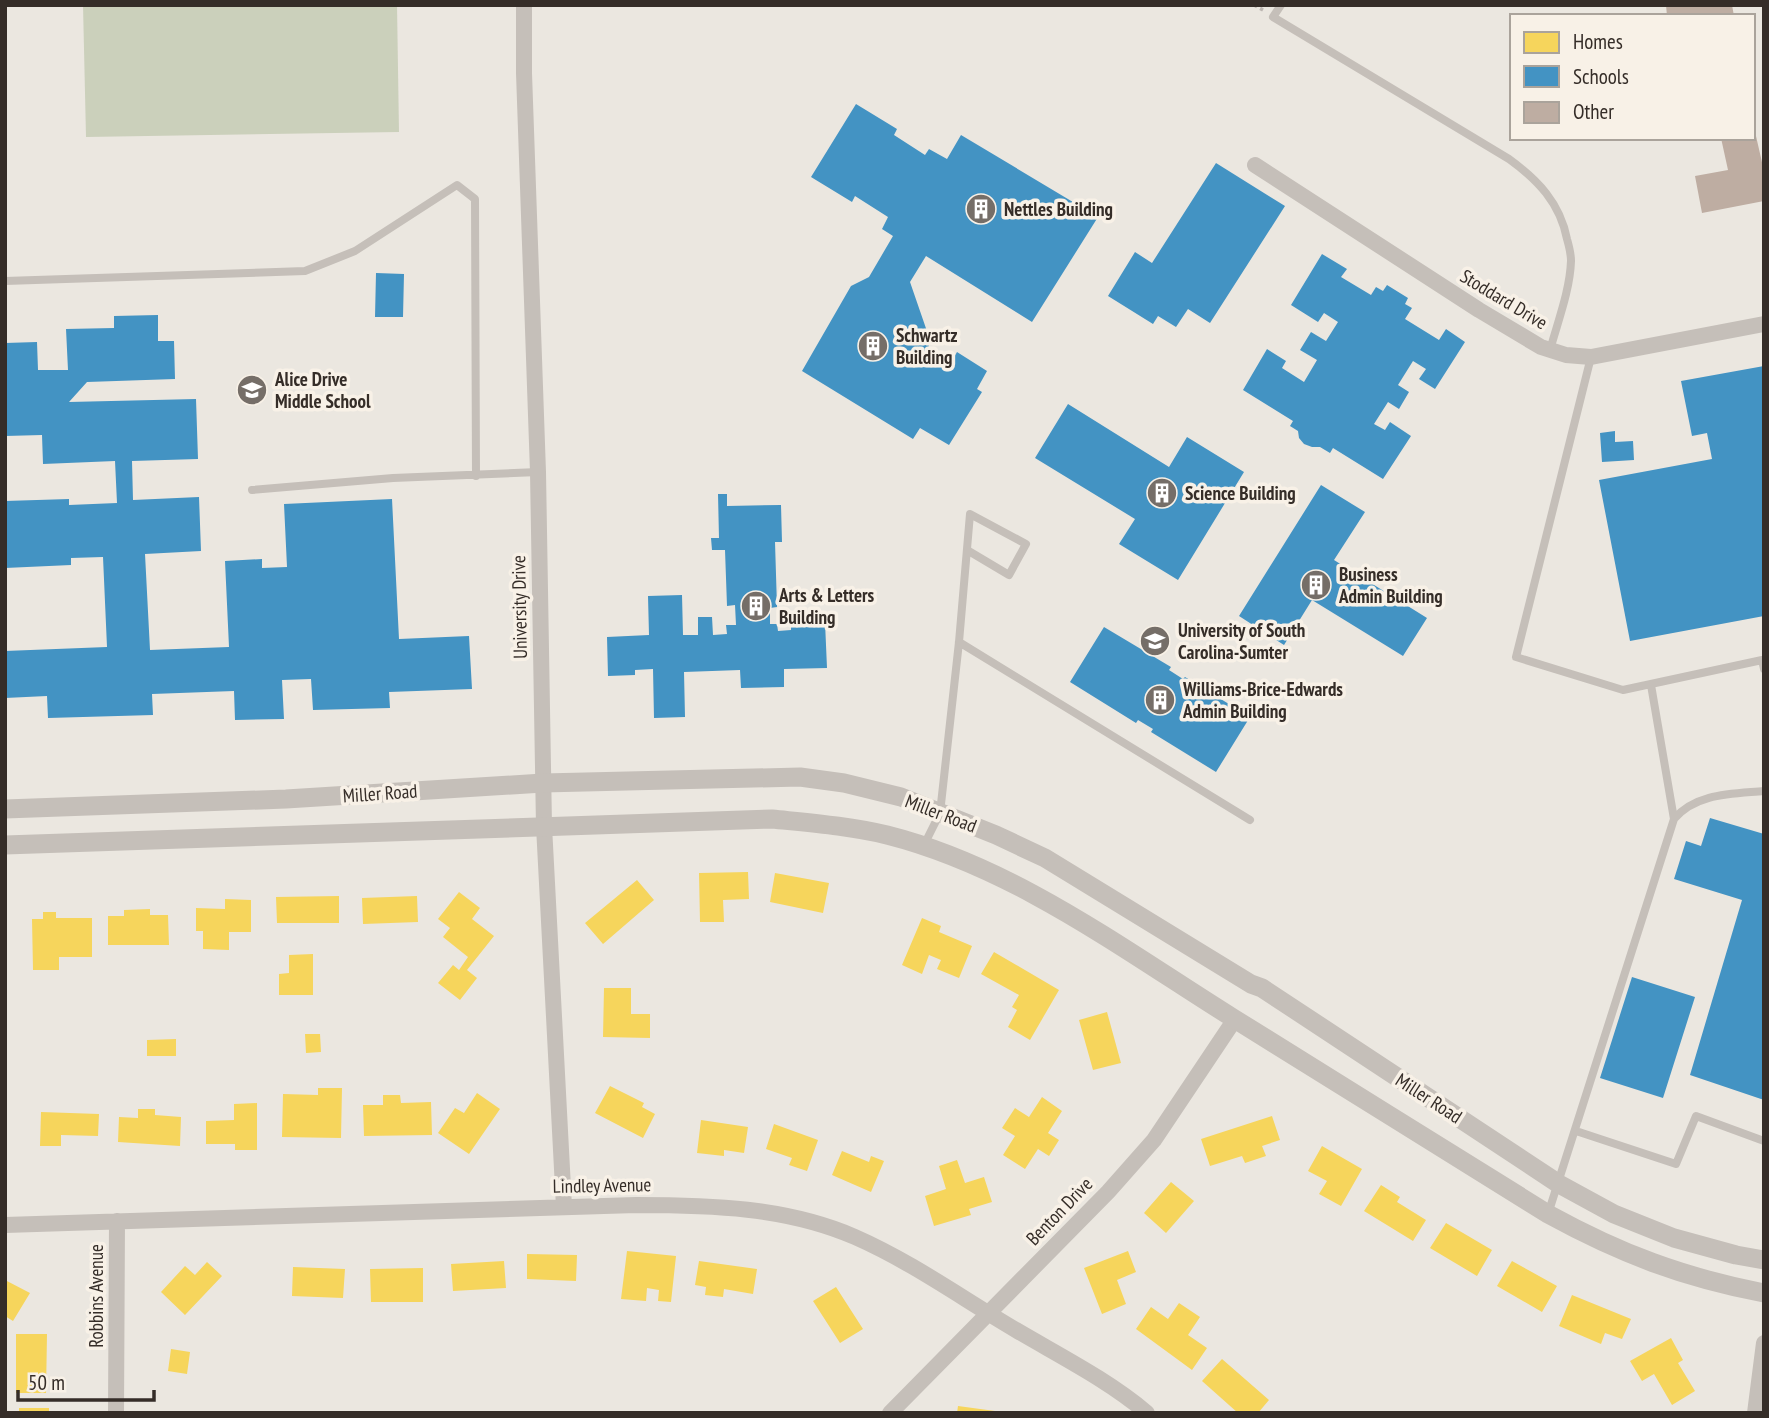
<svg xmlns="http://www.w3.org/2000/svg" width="1769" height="1418" font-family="'PT Sans Narrow',sans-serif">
	<rect width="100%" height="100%" fill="#ebe7e0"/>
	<path fill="#cbd0bb" d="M 83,5 L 397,5 L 399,132 L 86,137 Z"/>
	<path fill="#f6d55c" d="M 748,872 L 749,899 L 723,900 L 724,922 L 700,922 L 699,873 Z
		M 775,873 L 829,883 L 823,913 L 770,902 Z
		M 637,880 L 654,900 L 603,944 L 585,923 Z
		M 459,892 L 480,908 L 472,919 L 494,936 L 467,970 L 477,978 L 460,1000 L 438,983 L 453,965 L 459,970 L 468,957 L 443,937 L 450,928 L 438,919 Z
		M 339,896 L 339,923 L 277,923 L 276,897 Z
		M 417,896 L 418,922 L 363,924 L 362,898 Z
		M 225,899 L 251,900 L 251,932 L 229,932 L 229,950 L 203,949 L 203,931 L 196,931 L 196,908 L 225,909 Z
		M 150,909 L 150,915 L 168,915 L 169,945 L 108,945 L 108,916 L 124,916 L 124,910 Z
		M 43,912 L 56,912 L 56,918 L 92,918 L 92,957 L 59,957 L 59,970 L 33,970 L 32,919 L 43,919 Z
		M 922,918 L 941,926 L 939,932 L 972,946 L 959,978 L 937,969 L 941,960 L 929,955 L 922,974 L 902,965 Z
		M 994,952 L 1059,990 L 1030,1040 L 1008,1027 L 1017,1010 L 1012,1007 L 1019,995 L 981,974 Z
		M 313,954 L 313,995 L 279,995 L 279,974 L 289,973 L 289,955 Z
		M 604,988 L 631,988 L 631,1014 L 650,1014 L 650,1038 L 603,1037 Z
		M 1107,1012 L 1121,1063 L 1093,1070 L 1079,1020 Z
		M 305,1034 L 320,1034 L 321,1052 L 306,1053 Z
		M 176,1039 L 176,1056 L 147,1056 L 147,1040 Z
		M 610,1086 L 644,1103 L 642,1107 L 655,1114 L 643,1138 L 595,1113 Z
		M 318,1088 L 342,1088 L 341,1138 L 282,1137 L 283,1094 L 318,1095 Z
		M 477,1093 L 500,1109 L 469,1154 L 438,1133 L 455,1108 L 464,1113 Z
		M 383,1095 L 400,1095 L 401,1103 L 431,1102 L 432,1135 L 364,1136 L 363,1105 L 383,1105 Z
		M 1042,1097 L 1062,1111 L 1048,1133 L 1059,1140 L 1049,1156 L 1038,1149 L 1025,1169 L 1003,1155 L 1015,1136 L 1002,1128 L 1015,1108 L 1029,1117 Z
		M 257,1103 L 257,1150 L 235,1150 L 235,1144 L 206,1144 L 206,1121 L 234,1120 L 234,1104 Z
		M 138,1109 L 155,1109 L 155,1115 L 181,1117 L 180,1146 L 118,1142 L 119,1117 L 138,1118 Z
		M 41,1112 L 99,1114 L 98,1136 L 61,1135 L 61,1146 L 40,1146 Z
		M 1272,1116 L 1280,1140 L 1262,1146 L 1266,1156 L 1245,1163 L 1242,1156 L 1210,1166 L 1201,1139 Z
		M 701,1120 L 748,1127 L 744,1153 L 724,1150 L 724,1156 L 697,1153 Z
		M 774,1124 L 818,1140 L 807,1171 L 789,1165 L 792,1158 L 766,1149 Z
		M 1322,1146 L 1362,1169 L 1341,1206 L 1319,1194 L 1327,1181 L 1308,1171 Z
		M 842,1151 L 869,1162 L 871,1156 L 884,1161 L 871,1192 L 832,1175 Z
		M 957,1160 L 965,1183 L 984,1177 L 992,1202 L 969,1209 L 971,1215 L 934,1226 L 925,1196 L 946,1189 L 939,1166 Z
		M 1171,1182 L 1194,1201 L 1166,1233 L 1144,1213 Z
		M 1381,1185 L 1400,1197 L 1397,1202 L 1426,1220 L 1413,1241 L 1364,1211 Z
		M 1446,1223 L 1492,1250 L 1477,1276 L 1430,1248 Z
		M 627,1251 L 676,1256 L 671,1302 L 658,1301 L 659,1290 L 647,1288 L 646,1301 L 621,1299 Z
		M 1128,1251 L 1136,1272 L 1117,1280 L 1126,1304 L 1102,1314 L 1084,1268 Z
		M 527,1254 L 577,1255 L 576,1281 L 527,1279 Z
		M 504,1261 L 506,1288 L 453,1291 L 451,1264 Z
		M 699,1261 L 757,1269 L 753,1294 L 724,1289 L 723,1297 L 705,1295 L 706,1287 L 695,1285 Z
		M 1512,1261 L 1557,1286 L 1542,1312 L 1497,1286 Z
		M 207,1262 L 222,1276 L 185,1315 L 161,1292 L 185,1266 L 195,1275 Z
		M 293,1267 L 345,1269 L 343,1298 L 292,1296 Z
		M 423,1268 L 423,1302 L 371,1302 L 370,1269 Z
		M 5,1280 L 30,1293 L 13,1321 L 5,1316 Z
		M 836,1287 L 863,1329 L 840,1343 L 813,1301 Z
		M 1572,1295 L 1631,1319 L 1622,1339 L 1605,1333 L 1601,1344 L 1559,1326 Z
		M 1179,1303 L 1200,1317 L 1188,1335 L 1207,1348 L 1192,1370 L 1136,1329 L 1151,1307 L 1168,1319 Z
		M 16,1334 L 47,1334 L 46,1393 L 16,1393 Z
		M 1671,1338 L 1683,1360 L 1678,1363 L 1695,1391 L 1672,1405 L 1654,1374 L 1642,1381 L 1630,1361 Z
		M 171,1349 L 190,1352 L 187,1374 L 168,1371 Z
		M 1222,1359 L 1269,1400 L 1258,1413 L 1238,1413 L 1202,1381 Z
		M 958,1406 L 995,1411 L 995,1413 L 957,1413 Z
		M 19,1408 L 49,1408 L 49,1413 L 19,1413 Z"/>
	<path fill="#4393c3" d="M 856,104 L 897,129 L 894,135 L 925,155 L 929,149 L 947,159 L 961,135 L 1098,217 L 1032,322 L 926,256 L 910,282 L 930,340 L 927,354 L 943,363 L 941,367 L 947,370 L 957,352 L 987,371 L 977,389 L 982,392 L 949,445 L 920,428 L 913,439 L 802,371 L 851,286 L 869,277 L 893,236 L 882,229 L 888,217 L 855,196 L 852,202 L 811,177 Z
		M 1216,163 L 1285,206 L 1210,323 L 1188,309 L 1176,327 L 1158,316 L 1153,324 L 1108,296 L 1135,252 L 1152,263 Z
		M 1322,254 L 1347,269 L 1341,277 L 1371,295 L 1376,287 L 1383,291 L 1387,285 L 1408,298 L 1405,304 L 1412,308 L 1405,319 L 1439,340 L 1446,329 L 1465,342 L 1435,389 L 1419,379 L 1426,369 L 1413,361 L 1398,385 L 1409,392 L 1399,409 L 1388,402 L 1374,424 L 1385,430 L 1390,422 L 1411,436 L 1383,479 L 1333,448 L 1330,453 L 1320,447 L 1312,447 L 1304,444 L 1299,438 L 1298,431 L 1290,426 L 1293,421 L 1243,390 L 1267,349 L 1286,361 L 1282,368 L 1304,382 L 1317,360 L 1300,350 L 1311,332 L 1326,341 L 1338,322 L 1324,313 L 1318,322 L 1291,305 Z
		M 376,273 L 404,274 L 403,317 L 375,317 Z
		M 158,315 L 158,341 L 174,341 L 175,379 L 87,382 L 69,402 L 196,399 L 198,459 L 132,461 L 133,500 L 199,497 L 201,551 L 145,554 L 150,650 L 229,647 L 225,561 L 262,559 L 262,568 L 287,567 L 284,504 L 392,499 L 399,639 L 469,636 L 472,689 L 389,692 L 390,708 L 313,710 L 311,679 L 282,680 L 284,719 L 235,720 L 234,691 L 152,694 L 153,715 L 48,718 L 47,696 L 5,698 L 5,651 L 107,647 L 103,557 L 71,558 L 71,565 L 5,568 L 5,501 L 69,499 L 69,505 L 117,503 L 115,461 L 43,464 L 42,435 L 5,436 L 5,343 L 37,342 L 38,370 L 68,370 L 66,329 L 114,328 L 114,316 Z
		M 1764,366 L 1764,616 L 1630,641 L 1599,480 L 1712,459 L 1707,433 L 1692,436 L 1681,381 Z
		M 1068,404 L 1169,467 L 1187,437 L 1244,472 L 1178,580 L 1119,544 L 1135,519 L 1035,458 Z
		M 1615,431 L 1615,442 L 1633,441 L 1634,460 L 1602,462 L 1600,433 Z
		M 1321,485 L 1365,512 L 1334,560 L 1427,618 L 1403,656 L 1312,600 L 1284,645 L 1239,616 Z
		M 718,494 L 727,494 L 727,506 L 781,505 L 782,542 L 775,542 L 777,607 L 770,608 L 770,624 L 777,624 L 778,631 L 791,630 L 791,623 L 825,622 L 827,668 L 784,669 L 784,687 L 741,688 L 740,670 L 684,672 L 685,717 L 654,718 L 653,669 L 635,670 L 635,675 L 608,676 L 607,637 L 649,635 L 648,596 L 682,595 L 683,635 L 698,635 L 698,617 L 712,617 L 713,635 L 727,634 L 726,625 L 736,625 L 735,605 L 727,606 L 725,550 L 712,550 L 711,538 L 719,538 Z
		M 1104,627 L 1171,667 L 1169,670 L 1183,679 L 1185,677 L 1250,717 L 1216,772 L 1151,732 L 1153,729 L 1138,720 L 1136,723 L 1070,682 Z
		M 1710,818 L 1764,834 L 1764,1100 L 1690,1075 L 1742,900 L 1674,879 L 1686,841 L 1701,846 Z
		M 1632,977 L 1695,997 L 1663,1098 L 1600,1078 Z"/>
	<path fill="#beada2" d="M 1666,5 L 1732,5 L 1734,16 L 1667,16 Z
		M 1753,123 L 1764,171 L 1764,201 L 1702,213 L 1695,176 L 1728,170 L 1721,138 L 1753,138 Z"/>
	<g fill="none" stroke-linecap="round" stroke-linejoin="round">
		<path stroke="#bdb7b2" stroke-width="3.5" stroke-dasharray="3.5 3.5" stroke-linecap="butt" d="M 1254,5 L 1263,10"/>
		<path stroke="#c5bfb9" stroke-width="8" d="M 1281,5 L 1273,17 L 1509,159 C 1538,180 1560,203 1567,239 C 1569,246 1571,254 1571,261 C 1570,290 1558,321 1550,350
			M 5,281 L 305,271 L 355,251 L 457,185 L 475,199 L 476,476
			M 1591,357 L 1516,657 L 1623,690 L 1762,660 L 1764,669
			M 252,490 L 393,478 L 538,472
			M 959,642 L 1250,820
			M 1651,685 L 1674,819
			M 923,847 L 940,813 L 959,642 L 970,514 L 1026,544 L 1009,575 L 967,550
			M 1576,1131 L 1676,1164 L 1696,1116 L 1764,1141
			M 1548,1214 L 1674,819 C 1696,793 1732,794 1764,791"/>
		<path stroke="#c5bfb9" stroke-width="16" d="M 524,5 L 524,73 L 538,472 L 544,826 L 564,1207
			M 1255,165 L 1479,310 L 1541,347 L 1566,355 L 1591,357 L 1764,324
			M 5,1225 L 636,1205 C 710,1205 786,1207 855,1237 C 912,1262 963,1299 1016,1330 C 1060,1356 1108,1380 1147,1413
			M 116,1413 L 117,1221
			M 890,1413 L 1108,1192 L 1154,1140 L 1235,1019
			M 1755,1413 L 1764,1343"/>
		<path stroke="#c5bfb9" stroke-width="19" d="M 5,809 L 286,799 L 543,783 L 800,777 L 844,783 L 901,797 L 996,835 L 1045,858 L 1251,984 L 1262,988 L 1559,1184 L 1614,1214 L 1674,1238 L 1736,1255 L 1764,1260
			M 5,845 L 772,819 C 811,823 850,826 887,835 C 1014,867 1124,950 1233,1018 C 1338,1083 1443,1149 1548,1214 C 1621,1254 1682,1277 1764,1293"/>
	</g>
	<defs>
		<g id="building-disc" transform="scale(1.575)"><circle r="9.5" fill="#756e68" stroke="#f8f1e7"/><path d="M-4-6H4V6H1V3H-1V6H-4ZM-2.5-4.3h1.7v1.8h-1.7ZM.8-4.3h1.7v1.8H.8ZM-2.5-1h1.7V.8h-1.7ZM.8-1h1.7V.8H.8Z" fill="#fff"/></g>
		<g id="school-disc" transform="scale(1.575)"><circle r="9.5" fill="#756e68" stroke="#f8f1e7"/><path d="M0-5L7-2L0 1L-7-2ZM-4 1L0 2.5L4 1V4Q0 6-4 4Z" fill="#fff"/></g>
		<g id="university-disc" transform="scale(1.575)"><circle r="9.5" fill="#756e68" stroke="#f8f1e7"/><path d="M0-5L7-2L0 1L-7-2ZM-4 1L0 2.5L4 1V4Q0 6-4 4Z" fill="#fff"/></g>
	</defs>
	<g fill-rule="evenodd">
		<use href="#building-disc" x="981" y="209"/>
		<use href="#building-disc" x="873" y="346"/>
		<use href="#school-disc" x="252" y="390"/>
		<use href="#building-disc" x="1162" y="493"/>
		<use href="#building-disc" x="1316" y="585"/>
		<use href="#building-disc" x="756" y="606"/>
		<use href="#university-disc" x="1155" y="641"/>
		<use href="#building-disc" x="1160" y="700"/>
	</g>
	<g text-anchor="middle" stroke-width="7" stroke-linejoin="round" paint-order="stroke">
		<g font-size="19" font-weight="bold" fill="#352d28" stroke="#f8f1e7" text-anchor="start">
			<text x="1004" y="216">Nettles Building</text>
			<text x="896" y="342">Schwartz<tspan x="896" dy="22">Building</tspan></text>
			<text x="275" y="386">Alice Drive<tspan x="275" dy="22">Middle School</tspan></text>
			<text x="1185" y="500">Science Building</text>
			<text x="1339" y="581">Business<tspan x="1339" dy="22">Admin Building</tspan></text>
			<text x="779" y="602">Arts &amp; Letters<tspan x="779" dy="22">Building</tspan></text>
			<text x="1178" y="637">University of South<tspan x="1178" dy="22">Carolina-Sumter</tspan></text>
			<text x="1183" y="696">Williams-Brice-Edwards<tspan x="1183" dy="22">Admin Building</tspan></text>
		</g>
		<g font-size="19" fill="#352d28" stroke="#f8f1e7">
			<text transform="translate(1504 299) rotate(31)" y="7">Stoddard Drive</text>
			<text transform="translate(519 607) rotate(-91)" y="7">University Drive</text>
			<text transform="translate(380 793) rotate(-4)" y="7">Miller Road</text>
			<text transform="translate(941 813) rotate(21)" y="7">Miller Road</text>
			<text transform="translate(1429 1098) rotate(33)" y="7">Miller Road</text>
			<text transform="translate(602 1185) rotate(-1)" y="7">Lindley Avenue</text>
			<text transform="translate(1059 1211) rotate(-46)" y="7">Benton Drive</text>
			<text transform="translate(96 1296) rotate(-90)" y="7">Robbins Avenue</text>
		</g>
	</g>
	<rect width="1769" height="1418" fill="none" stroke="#352d28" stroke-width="14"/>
	<rect x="1510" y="14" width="245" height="126" fill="#f8f1e7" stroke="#aaa39b" stroke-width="2"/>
	<rect x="1524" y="32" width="35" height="21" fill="#f6d55c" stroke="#aaa39b" stroke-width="2"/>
	<text x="1573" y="49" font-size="21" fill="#352d28">Homes</text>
	<rect x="1524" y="66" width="35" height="21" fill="#4393c3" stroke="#aaa39b" stroke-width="2"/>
	<text x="1573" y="84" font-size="21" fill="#352d28">Schools</text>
	<rect x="1524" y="102" width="35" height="21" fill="#beada2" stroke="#aaa39b" stroke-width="2"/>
	<text x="1573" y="119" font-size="21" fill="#352d28">Other</text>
	<path d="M18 1390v10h136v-10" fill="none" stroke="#352d28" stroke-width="3.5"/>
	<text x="28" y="1390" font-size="21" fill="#352d28" stroke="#f8f1e7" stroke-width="5" paint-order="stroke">50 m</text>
</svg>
